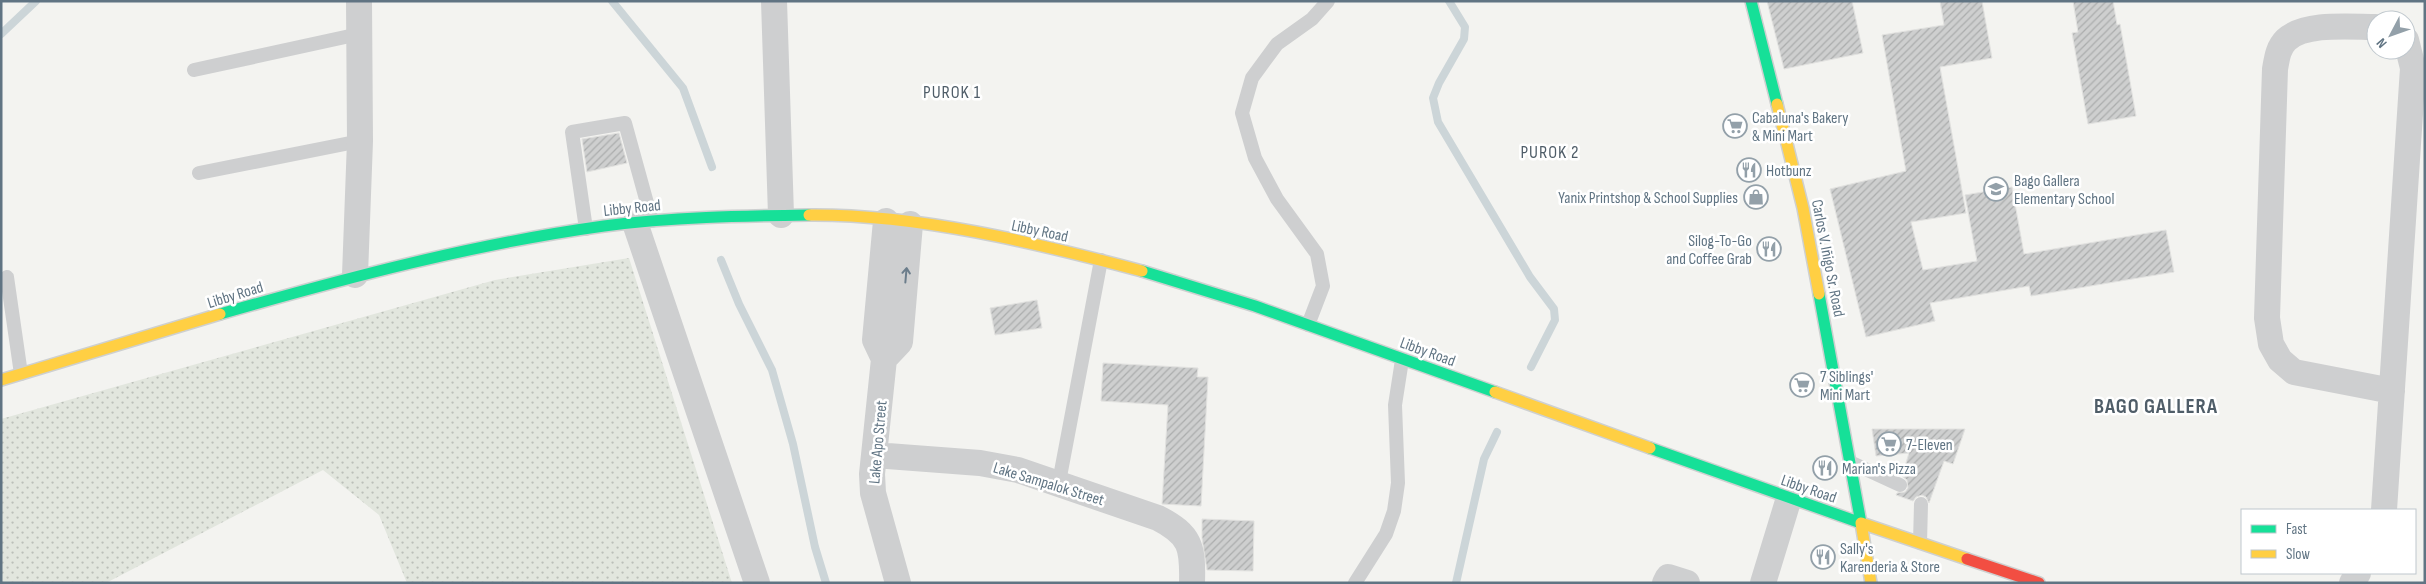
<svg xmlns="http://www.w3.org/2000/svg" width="2426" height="584" font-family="'Sofia Sans Condensed',sans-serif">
	<defs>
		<pattern id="grass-dots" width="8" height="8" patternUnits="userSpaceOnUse" patternTransform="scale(1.25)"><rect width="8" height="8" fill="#e2e6de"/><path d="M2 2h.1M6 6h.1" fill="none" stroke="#bbbfb9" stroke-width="1.8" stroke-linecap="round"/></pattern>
		<pattern id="building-hatch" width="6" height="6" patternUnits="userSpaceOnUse" patternTransform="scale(1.25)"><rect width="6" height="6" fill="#cecfcf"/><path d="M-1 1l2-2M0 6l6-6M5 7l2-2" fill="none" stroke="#abadad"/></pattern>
	</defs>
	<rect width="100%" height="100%" fill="#f3f3f0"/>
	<path fill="url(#grass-dots)" d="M 629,258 L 732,583 L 407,583 L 379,515 L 323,470 L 106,583 L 1,583 L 1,419 L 495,280 Z"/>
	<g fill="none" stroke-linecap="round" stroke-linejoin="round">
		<path stroke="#ccd5d8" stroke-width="8" d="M 612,1 L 683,88 L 712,167
			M 1449,1 L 1465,27 L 1464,39 L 1439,83 L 1433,98 L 1438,122 L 1530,277 L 1554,309 L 1555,320 L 1531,367
			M 1,34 L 36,1
			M 721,260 L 739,304 L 772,370 L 793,444 L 815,547 L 826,583
			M 1456,583 L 1484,459 L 1497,432"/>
	</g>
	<path fill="url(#building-hatch)" stroke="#e2e2e0" d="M 1767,1 L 1852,1 L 1863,53 L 1784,69 Z
		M 1940,1 L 1982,1 L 1992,58 L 1940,67 L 1966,213 L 1911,222 L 1923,270 L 1977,261 L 1965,195 L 2012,187 L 2024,254 L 2166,230 L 2174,272 L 2031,296 L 2029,286 L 1930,303 L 1935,321 L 1866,337 L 1830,189 L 1906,171 L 1882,35 L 1944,25 Z
		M 2073,1 L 2113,1 L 2117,25 L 2120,24 L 2136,116 L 2088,124 L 2072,33 L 2078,32 Z
		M 619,133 L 627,163 L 587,172 L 582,139 Z
		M 1037,300 L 1042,328 L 995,335 L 990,308 Z
		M 1103,363 L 1198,368 L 1197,377 L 1208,377 L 1201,506 L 1162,504 L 1168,405 L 1101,401 Z
		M 1872,429 L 1965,429 L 1953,464 L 1944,461 L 1929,503 L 1926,497 L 1922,495 L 1916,497 L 1913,501 L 1896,495 L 1897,493 L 1905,492 L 1908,488 L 1907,480 L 1902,476 L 1909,453 L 1876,456 Z
		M 1202,519 L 1254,521 L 1253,571 L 1207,570 L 1202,538 Z"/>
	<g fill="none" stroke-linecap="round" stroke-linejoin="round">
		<g stroke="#ced0d0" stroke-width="14">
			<path id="fast" d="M 1751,1 L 1777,104
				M 1142,271 L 1255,306 L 1495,392
				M 220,314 C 346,278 473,244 604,226 C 672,217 740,216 809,215
				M 1650,448 L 1861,523 L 1819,294"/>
		</g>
		<g stroke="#ced0d0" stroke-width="14">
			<path id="slow" d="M 1777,104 L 1803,208 L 1819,294
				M 809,215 C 918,214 1037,243 1142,271
				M 1,380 L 220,314
				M 1495,392 L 1650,448
				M 1871,583 L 1861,523 L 1967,559"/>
		</g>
		<g stroke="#ced0d0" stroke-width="14">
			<path id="jam" d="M 1967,559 L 2039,583"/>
		</g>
		<path stroke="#cecfd0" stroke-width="14" d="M 194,70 L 359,34
			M 199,173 L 360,141
			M 586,229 L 572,132 L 625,123 L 652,221
			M 7,277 L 21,374
			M 1308,325 L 1323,286 L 1317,254 L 1277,199 L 1255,158 L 1242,113 L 1252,78 L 1277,44 L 1312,19 L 1328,1
			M 1850,462 L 1900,485
			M 1059,482 L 1101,260
			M 1920,543 L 1921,504
			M 1355,583 L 1386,534 L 1394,511 L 1398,483 L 1395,405 L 1402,360"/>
		<path stroke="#cecfd0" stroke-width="26" d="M 774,1 L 781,215
			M 2376,27 C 2351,27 2305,22 2286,40 C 2278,48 2277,58 2275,69 L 2267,318 L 2271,344 L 2280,360 L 2294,372 L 2392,391
			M 886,221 L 875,340 L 884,359 L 872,474 L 873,493 L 898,583
			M 635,223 L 757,583
			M 355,275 L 360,141 L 359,1
			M 884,359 L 900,342 L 910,224
			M 874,455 L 980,463 L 1018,470 L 1158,518 C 1191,535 1193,547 1192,583
			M 2384,510 L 2413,68 L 2406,40
			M 1665,583 L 1668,577 L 1687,583
			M 1763,583 L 1789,498
			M 2352,583 L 2358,573"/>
		<use href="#fast" stroke="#16e098" stroke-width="11"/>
		<use href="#slow" stroke="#ffcf43" stroke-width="11"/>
		<use href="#jam" stroke="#f24e42" stroke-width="11"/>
	</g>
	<defs><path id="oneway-shaft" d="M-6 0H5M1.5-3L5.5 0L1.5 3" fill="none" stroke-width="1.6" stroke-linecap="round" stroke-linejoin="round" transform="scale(1.25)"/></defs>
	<use stroke="#6b7d8b" href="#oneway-shaft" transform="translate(906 275) rotate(-85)"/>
	<defs>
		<g id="supermarket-ring" transform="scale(1.25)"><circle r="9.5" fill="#fff" stroke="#93a0a9" stroke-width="1.5"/><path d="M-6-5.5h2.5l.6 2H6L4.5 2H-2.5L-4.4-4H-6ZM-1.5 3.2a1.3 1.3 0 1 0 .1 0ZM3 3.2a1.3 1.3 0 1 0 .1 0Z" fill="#93a0a9"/></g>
		<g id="restaurant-ring" transform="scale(1.25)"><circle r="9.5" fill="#fff" stroke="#93a0a9" stroke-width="1.5"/><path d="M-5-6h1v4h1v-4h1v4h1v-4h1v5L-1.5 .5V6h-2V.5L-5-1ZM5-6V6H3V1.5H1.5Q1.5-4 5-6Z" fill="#93a0a9"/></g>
		<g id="school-ring" transform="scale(1.25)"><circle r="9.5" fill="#fff" stroke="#93a0a9" stroke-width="1.5"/><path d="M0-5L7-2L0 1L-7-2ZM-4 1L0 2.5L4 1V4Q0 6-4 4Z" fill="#93a0a9"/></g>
		<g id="shop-ring" transform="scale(1.25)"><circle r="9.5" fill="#fff" stroke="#93a0a9" stroke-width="1.5"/><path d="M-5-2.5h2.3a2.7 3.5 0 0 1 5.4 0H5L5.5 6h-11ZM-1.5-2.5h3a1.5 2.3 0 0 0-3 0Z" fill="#93a0a9"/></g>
	</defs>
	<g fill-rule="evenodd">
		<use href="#supermarket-ring" x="1735" y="126"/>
		<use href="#restaurant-ring" x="1749" y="170"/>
		<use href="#school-ring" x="1996" y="189"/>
		<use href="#shop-ring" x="1756" y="197"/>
		<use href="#restaurant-ring" x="1769" y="249"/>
		<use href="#supermarket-ring" x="1802" y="385"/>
		<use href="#supermarket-ring" x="1889" y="444"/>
		<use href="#restaurant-ring" x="1825" y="468"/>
		<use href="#restaurant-ring" x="1823" y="557"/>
	</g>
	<g text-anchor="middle" stroke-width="5" stroke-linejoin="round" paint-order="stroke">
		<g font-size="16" fill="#607483" stroke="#fff" text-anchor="start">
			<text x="1752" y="123">Cabaluna's Bakery<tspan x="1752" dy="18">&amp; Mini Mart</tspan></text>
			<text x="1766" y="176">Hotbunz</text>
			<text x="2014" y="186">Bago Gallera<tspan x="2014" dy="18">Elementary School</tspan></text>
			<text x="1738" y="203" text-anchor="end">Yanix Printshop &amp; School Supplies</text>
			<text x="1752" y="246" text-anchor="end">Silog-To-Go<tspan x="1752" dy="18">and Coffee Grab</tspan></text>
			<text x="1820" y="382">7 Siblings'<tspan x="1820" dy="18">Mini Mart</tspan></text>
			<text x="1906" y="450">7-Eleven</text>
			<text x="1842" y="474">Marian's Pizza</text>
			<text x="1840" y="554">Sally's<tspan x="1840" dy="18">Karenderia &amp; Store</tspan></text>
		</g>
		<g font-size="16" fill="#607483" stroke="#fff">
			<text transform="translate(632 207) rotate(-6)" y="6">Libby Road</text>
			<text transform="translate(1040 230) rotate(12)" y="6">Libby Road</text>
			<text transform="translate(1829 258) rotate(79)" y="6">Carlos V. Iñigo Sr. Road</text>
			<text transform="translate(235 294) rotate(-17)" y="6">Libby Road</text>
			<text transform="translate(1428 351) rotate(20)" y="6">Libby Road</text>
			<text transform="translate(877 442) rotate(-85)" y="6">Lake Apo Street</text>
			<text transform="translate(1049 483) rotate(17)" y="6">Lake Sampalok Street</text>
			<text transform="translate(1809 488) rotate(19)" y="6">Libby Road</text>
		</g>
		<g font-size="18" letter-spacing="1" fill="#4f5d68" stroke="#fff">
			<text x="952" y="98">PUROK 1</text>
			<text x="1550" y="158">PUROK 2</text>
		</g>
		<g font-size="21" font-weight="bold" letter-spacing="1" fill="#4f5d68" stroke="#fff">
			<text x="2156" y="413">BAGO GALLERA</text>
		</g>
	</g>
	<rect width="2426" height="584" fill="none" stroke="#607483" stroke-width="5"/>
	<rect x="2241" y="509" width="175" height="65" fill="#ffffff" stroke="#bfc7cd"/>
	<rect x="2251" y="525" width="25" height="8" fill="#16e098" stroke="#bfc7cd"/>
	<text x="2286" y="534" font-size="15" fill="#607483">Fast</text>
	<rect x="2251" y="550" width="25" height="8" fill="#ffcf43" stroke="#bfc7cd"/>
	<text x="2286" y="559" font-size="15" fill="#607483">Slow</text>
	<g transform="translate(2391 35) rotate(229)"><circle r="24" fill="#ffffff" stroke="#bfc7cd"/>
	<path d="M0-4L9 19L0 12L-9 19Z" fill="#93a0a9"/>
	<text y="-8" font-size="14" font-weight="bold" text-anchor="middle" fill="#607483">N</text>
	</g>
</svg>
